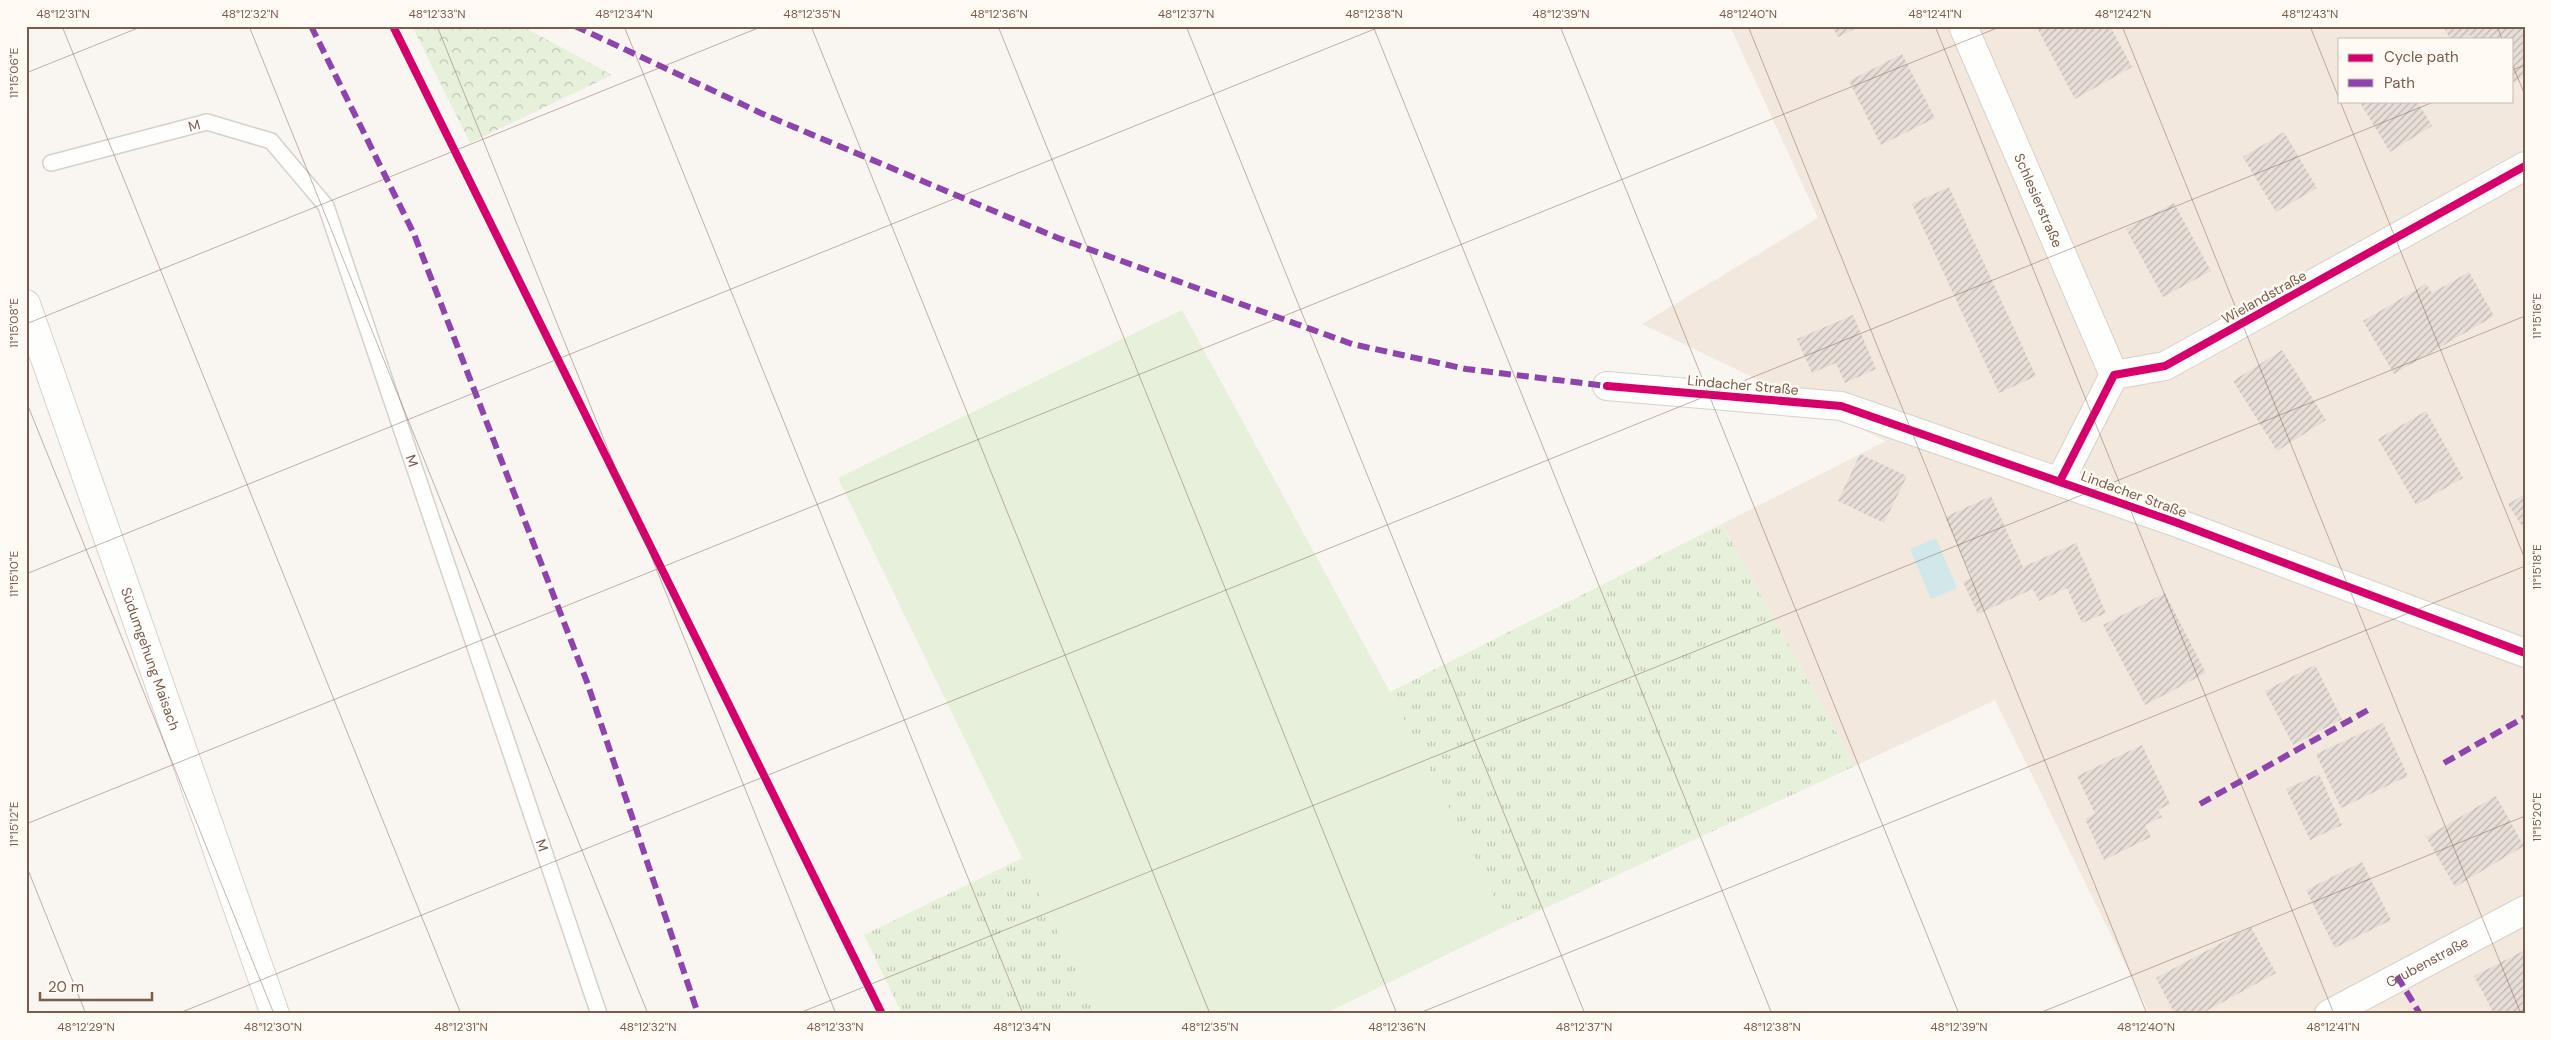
<svg xmlns="http://www.w3.org/2000/svg" width="2551" height="1040" font-family="'DM Sans',sans-serif">
	<defs>
		<pattern id="grass-tufts" width="24" height="20" patternUnits="userSpaceOnUse" patternTransform="scale(1.25)"><rect width="24" height="20" fill="#e7f0db"/><path d="M3 7l-1-3M5 7V3M7 7l1-3M15 17l-1-3M17 17v-4M19 17l1-3" fill="none" stroke="#c0c6b4"/></pattern>
		<pattern id="park-crowns" width="20" height="18" patternUnits="userSpaceOnUse" patternTransform="scale(1.25)"><rect width="20" height="18" fill="#e7f0db"/><path d="M2 6a3 3 0 1 1 6 0M12 15a3 3 0 1 1 6 0" fill="none" stroke="#c0c6b4"/></pattern>
		<pattern id="building-hatch" width="6" height="6" patternUnits="userSpaceOnUse" patternTransform="scale(1.25)"><rect width="6" height="6" fill="#e6ded7"/><path d="M-1 1l2-2M0 6l6-6M5 7l2-2" fill="none" stroke="#bfb7b1"/></pattern>
	</defs>
	<rect width="100%" height="100%" fill="#f9f5f0"/>
	<path fill="#f2e8de" fill-rule="evenodd" d="M 1730,26 L 2525,26 L 2525,1014 L 2150,1014 L 1995,700 L 1855,766 L 1722,524 L 1886,441 L 1642,324 L 1818,218 ZM 2340,39 L 2512,39 L 2512,101 L 2340,101 Z"/>
	<path fill="url(#grass-tufts)" d="M 1722,524 L 1855,766 L 1508,925 L 1390,692 Z
		M 1022,858 L 1098,1014 L 902,1014 L 864,935 Z"/>
	<path fill="url(#park-crowns)" d="M 412,26 L 522,26 L 612,75 L 470,143 Z"/>
	<path fill="#e7f0db" d="M 1182,310 L 1390,692 L 1508,925 L 1324,1014 L 1098,1014 L 838,478 Z"/>
	<path fill="#d0e8ea" d="M 1936,538 L 1957,588 L 1931,599 L 1910,549 Z"/>
	<path fill="url(#building-hatch)" d="M 1832,26 L 1861,26 L 1838,37 Z
		M 2036,26 L 2110,26 L 2132,67 L 2075,99 Z
		M 2443,26 L 2525,26 L 2525,76 L 2512,83 L 2512,39 L 2472,39 L 2470,35 L 2462,39 L 2450,39 Z
		M 1902,54 L 1935,118 L 1881,145 L 1849,81 Z
		M 2359,101 L 2417,101 L 2432,126 L 2390,152 Z
		M 2284,132 L 2317,188 L 2276,212 L 2243,157 Z
		M 1949,187 L 2036,376 L 1999,393 L 1912,204 Z
		M 2174,203 L 2211,271 L 2163,297 L 2126,229 Z
		M 2469,272 L 2494,316 L 2394,374 L 2363,321 L 2426,284 L 2432,293 Z
		M 1853,315 L 1876,369 L 1845,383 L 1836,363 L 1812,373 L 1797,339 Z
		M 2282,350 L 2326,420 L 2277,451 L 2233,381 Z
		M 2426,411 L 2463,478 L 2416,505 L 2378,439 Z
		M 1860,454 L 1907,476 L 1884,523 L 1838,501 Z
		M 2525,494 L 2525,531 L 2508,504 Z
		M 1991,496 L 2023,567 L 2076,543 L 2106,613 L 2082,623 L 2067,588 L 2039,601 L 2033,589 L 1978,614 L 1963,582 L 1972,578 L 1945,517 Z
		M 2165,593 L 2206,673 L 2145,705 L 2103,625 Z
		M 2315,665 L 2342,719 L 2293,745 L 2265,691 Z
		M 2383,723 L 2408,776 L 2341,808 L 2316,754 Z
		M 2142,745 L 2170,804 L 2158,810 L 2162,817 L 2145,825 L 2151,837 L 2104,860 L 2085,819 L 2095,814 L 2077,776 Z
		M 2319,774 L 2342,825 L 2310,840 L 2286,789 Z
		M 2496,796 L 2524,846 L 2455,887 L 2426,837 Z
		M 2362,862 L 2391,920 L 2335,948 L 2306,890 Z
		M 2251,927 L 2276,973 L 2201,1014 L 2175,1014 L 2156,978 Z
		M 2525,950 L 2525,1014 L 2494,1014 L 2474,976 Z"/>
	<g fill="none" stroke-linecap="round" stroke-linejoin="round">
		<g stroke="#d7d1cb" stroke-width="18">
			<g id="lane">
				<path id="s1" d="M 51,163 L 207,122 L 271,141 L 326,206 L 599,1014"/>
			</g>
		</g>
		<g stroke="#d7d1cb" stroke-width="30">
			<g id="street">
				<path id="s2" d="M 1963,26 L 2114,375"/>
				<path d="M 1607,386 L 1841,406 L 2175,522 L 2525,653"/>
				<path d="M 2060,481 L 2114,375 L 2165,366 L 2525,166"/>
				<path id="s3" d="M 2329,1014 L 2525,910"/>
			</g>
		</g>
		<g stroke="#d9d2cb" stroke-width="30">
			<g id="secondary">
				<path id="s4" d="M 26,304 L 275,1014"/>
			</g>
		</g>
		<use href="#lane" stroke="#fefefd" stroke-width="15"/>
		<use href="#street" stroke="#fefefd" stroke-width="28"/>
		<use href="#secondary" stroke="#fefefd" stroke-width="28"/>
		<path stroke="#8e44ad" stroke-width="6" stroke-dasharray="12 6" stroke-linecap="butt" d="M 311,26 L 414,234 L 587,682 L 698,1014
			M 575,26 L 763,114 L 1058,238 L 1352,344 L 1466,369 L 1607,386
			M 2444,763 L 2525,717
			M 2200,804 L 2368,710
			M 2397,976 L 2420,1014"/>
		<g stroke="#fffaf3" stroke-width="11">
			<path id="cycleway" d="M 393,26 L 882,1014
				M 1607,386 L 1841,406 L 2175,522 L 2525,653
				M 2060,481 L 2114,375 L 2165,366 L 2525,166"/>
		</g>
		<use href="#cycleway" stroke="#d6006c" stroke-width="8"/>
	</g>
	<path fill="none" stroke="#7a5c4d" stroke-width="1" stroke-opacity="0.45" d="M 62,26 L 461,1014M 249,26 L 648,1014M 437,26 L 836,1014M 624,26 L 1023,1014M 811,26 L 1210,1014M 998,26 L 1397,1014M 1186,26 L 1585,1014M 1373,26 L 1772,1014M 1560,26 L 1959,1014M 1748,26 L 2147,1014M 1935,26 L 2334,1014M 2122,26 L 2521,1014M 2310,26 L 2340,101M 2497,26 L 2502,39M 2512,64 L 2525,95M 2512,70 L 2525,65M 26,73 L 143,26M 2340,101 L 2525,559M 26,324 L 763,26M 26,401 L 274,1014M 26,574 L 1382,26M 26,824 L 2002,26M 26,865 L 86,1014M 177,1014 L 2436,101M 797,1014 L 2525,316M 1417,1014 L 2525,566M 2037,1014 L 2525,816"/>
	<g text-anchor="middle" stroke-width="5" stroke-linejoin="round" paint-order="stroke">
		<g font-size="14" fill="#7a5c4d" stroke="#fffaf3">
			<text dy="5" stroke="none"><textPath href="#s1" startOffset="148">M</textPath></text>
			<text dy="5" stroke="none"><textPath href="#s2" startOffset="190">Schlesierstraße</textPath></text>
			<text transform="translate(2264 297) rotate(-29)" y="5">Wielandstraße</text>
			<text transform="translate(1743 385) rotate(5)" y="5">Lindacher Straße</text>
			<text dy="5" stroke="none"><textPath href="#s1" startOffset="582">M</textPath></text>
			<text transform="translate(2134 494) rotate(20)" y="5">Lindacher Straße</text>
			<text dy="5" stroke="none"><textPath href="#s4" startOffset="376">Südumgehung Maisach</textPath></text>
			<text dy="5" stroke="none"><textPath href="#s1" startOffset="988">M</textPath></text>
			<text dy="5" stroke="none"><textPath href="#s3" startOffset="111">Grubenstraße</textPath></text>
		</g>
	</g>
	<rect width="2551" height="1040" fill="none" stroke="#fffaf3" stroke-width="55"/>
	<rect x="2338" y="38" width="175" height="65" fill="#fffaf3" stroke="#cabbb1"/>
	<rect x="2348" y="54" width="25" height="8" fill="#d6006c" stroke="#cabbb1"/>
	<text x="2384" y="62" font-size="15" fill="#7a5c4d">Cycle path</text>
	<rect x="2348" y="79" width="25" height="8" fill="#8e44ad" stroke="#cabbb1"/>
	<text x="2384" y="88" font-size="15" fill="#7a5c4d">Path</text>
	<path d="M40 992v8h112v-8" fill="none" stroke="#7a5c4d" stroke-width="2.5"/>
	<text x="48" y="992" font-size="15" fill="#7a5c4d" stroke="#fffaf3" stroke-width="4" paint-order="stroke">20 m</text>
	<rect x="28" y="28" width="2496" height="984" fill="none" stroke="#7a5c4d" stroke-width="2"/>
	<g font-size="12" text-anchor="middle" fill="#7a5c4d">
		<text x="63" y="18">48°12'31"N</text>
		<text x="250" y="18">48°12'32"N</text>
		<text x="437" y="18">48°12'33"N</text>
		<text x="624" y="18">48°12'34"N</text>
		<text x="812" y="18">48°12'35"N</text>
		<text x="999" y="18">48°12'36"N</text>
		<text x="1186" y="18">48°12'37"N</text>
		<text x="1374" y="18">48°12'38"N</text>
		<text x="1561" y="18">48°12'39"N</text>
		<text x="1748" y="18">48°12'40"N</text>
		<text x="1935" y="18">48°12'41"N</text>
		<text x="2123" y="18">48°12'42"N</text>
		<text x="2310" y="18">48°12'43"N</text>
		<text transform="translate(14 73) rotate(-90)" y="4">11°15'06"E</text>
		<text transform="translate(2537 316) rotate(-90)" y="4">11°15'16"E</text>
		<text transform="translate(14 323) rotate(-90)" y="4">11°15'08"E</text>
		<text transform="translate(2537 567) rotate(-90)" y="4">11°15'18"E</text>
		<text transform="translate(14 574) rotate(-90)" y="4">11°15'10"E</text>
		<text transform="translate(2537 817) rotate(-90)" y="4">11°15'20"E</text>
		<text transform="translate(14 824) rotate(-90)" y="4">11°15'12"E</text>
		<text x="86" y="1031">48°12'29"N</text>
		<text x="273" y="1031">48°12'30"N</text>
		<text x="461" y="1031">48°12'31"N</text>
		<text x="648" y="1031">48°12'32"N</text>
		<text x="835" y="1031">48°12'33"N</text>
		<text x="1022" y="1031">48°12'34"N</text>
		<text x="1210" y="1031">48°12'35"N</text>
		<text x="1397" y="1031">48°12'36"N</text>
		<text x="1584" y="1031">48°12'37"N</text>
		<text x="1772" y="1031">48°12'38"N</text>
		<text x="1959" y="1031">48°12'39"N</text>
		<text x="2146" y="1031">48°12'40"N</text>
		<text x="2333" y="1031">48°12'41"N</text>
	</g>
</svg>
